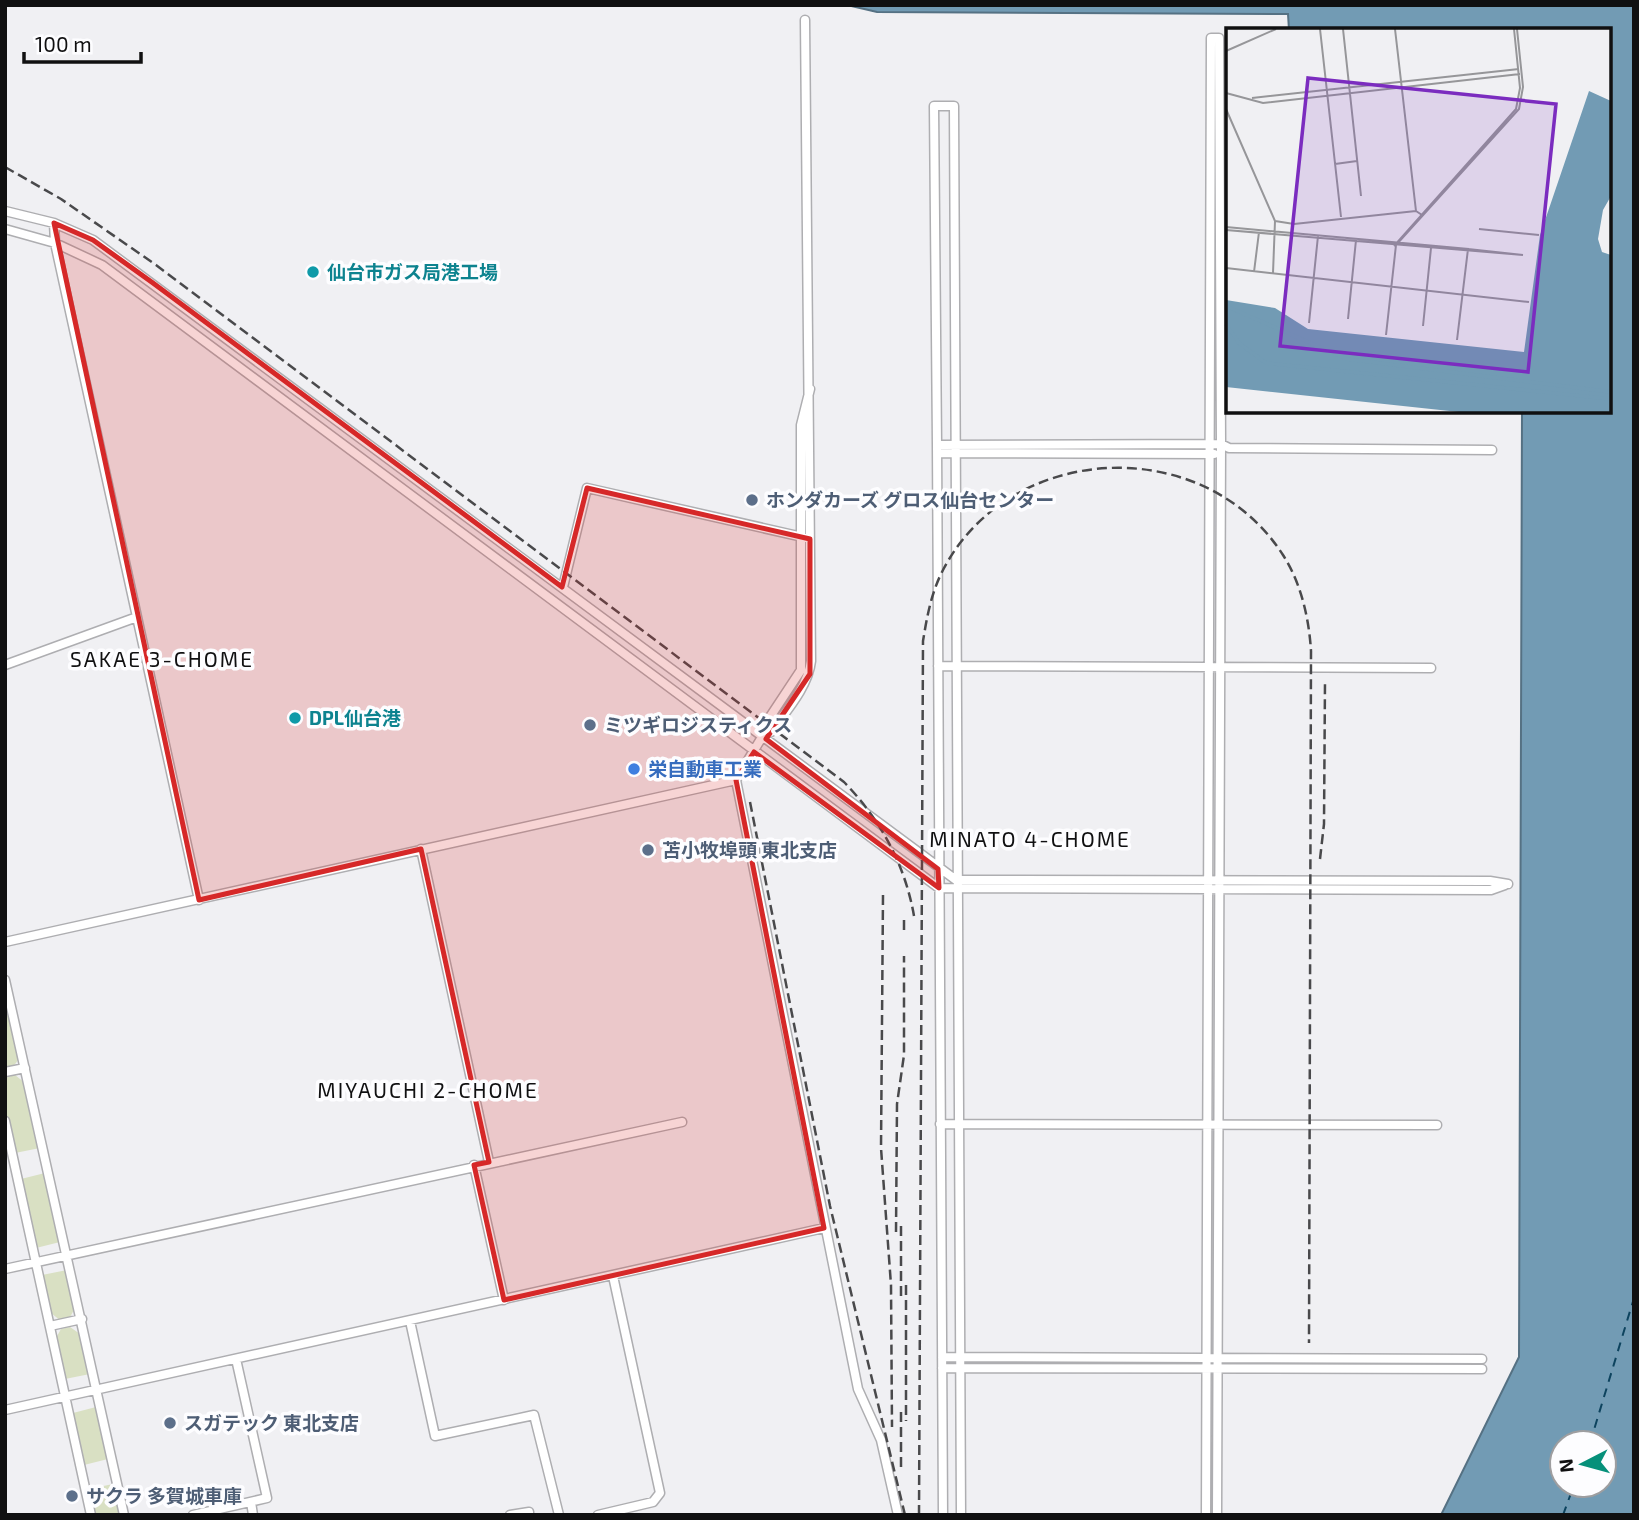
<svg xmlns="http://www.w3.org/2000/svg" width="1639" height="1520" font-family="'Exo 2','Noto Sans JP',sans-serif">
	<rect width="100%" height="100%" fill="#f0f0f3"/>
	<path fill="#d9e0c3" d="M 5,992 L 19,1055 C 18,1063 13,1068 5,1068 Z
		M 15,1075 L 25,1083 L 40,1148 L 15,1153 L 5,1107 L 5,1078 Z
		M 45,1173 L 60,1242 L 36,1248 L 21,1179 Z
		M 67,1270 L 75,1308 L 69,1319 L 61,1321 L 51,1313 L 42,1275 Z
		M 70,1327 L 80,1334 L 90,1374 L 65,1379 L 56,1338 L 61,1329 Z
		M 96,1407 L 108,1459 L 84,1465 L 73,1413 Z
		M 113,1484 L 120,1515 L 95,1515 L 89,1489 Z"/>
	<path fill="#729bb4" stroke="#557183" stroke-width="2" fill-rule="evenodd" d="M 847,5 L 1634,5 L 1634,1515 L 1441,1515 L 1519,1357 L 1522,411 L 1609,411 L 1609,30 L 1289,30 L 1288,14 L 877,12 ZM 1562,1443 L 1604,1443 L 1604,1485 L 1562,1485 Z"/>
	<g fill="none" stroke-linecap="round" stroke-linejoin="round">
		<path stroke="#0d435e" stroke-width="2" stroke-dasharray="9 7" stroke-linecap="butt" d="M 1590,1443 L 1634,1298
			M 1563,1515 L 1574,1485"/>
		<g stroke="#aeaeb1" stroke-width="11">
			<path id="minor" d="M 5,211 L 54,223 L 93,240 L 956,880 L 1490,881 L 1508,884
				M 5,229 L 55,243 L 102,265 L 939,888 L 1491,890 L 1505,885
				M 937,445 L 934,106 L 954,106 L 961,1515
				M 937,453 L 1214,454
				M 563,587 L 587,488 L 807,538
				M 137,617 L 199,900
				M 5,665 L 137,617 L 55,243 L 54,223
				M 938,666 L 1431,668
				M 762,737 L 771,732 C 786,711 808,687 811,661 L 805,20
				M 736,780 L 858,1389 L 881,1440 L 898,1515
				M 421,849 L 489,1162
				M 5,942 L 736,780 L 762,737 L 766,723 L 801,670 L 801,425 L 810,389
				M 5,980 L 124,1515
				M 5,1072 L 25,1068
				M 5,1121 L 91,1515
				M 940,1124 L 1437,1125
				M 474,1165 L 504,1300
				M 5,1269 L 682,1122
				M 410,1321 L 435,1436 L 534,1415 L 559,1515
				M 50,1326 L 82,1319
				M 942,1357 L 1482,1359
				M 942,1368 L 1482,1369
				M 5,1410 L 824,1228
				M 251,1502 L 253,1515
				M 193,1515 L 267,1498 L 236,1359
				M 510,1515 L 529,1512 L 529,1515
				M 598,1515 L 653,1502 L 660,1493 L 613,1276
				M 943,1515 L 937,445 L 1221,444 L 1229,448 L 1492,450
				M 1206,1515 L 1211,38 L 1219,38 L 1221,444 L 1217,1515"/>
		</g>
		<use href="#minor" stroke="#fff" stroke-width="8"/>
		<path stroke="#49494b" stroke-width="2.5" stroke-dasharray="10 5" stroke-linecap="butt" d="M 5,167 L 61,199 L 156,265 L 844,782 C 880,819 905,864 914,916
			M 750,802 L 830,1206 L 905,1515
			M 1320,859 L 1324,824 L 1325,681
			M 883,895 L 881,1148 L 891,1285 L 892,1427
			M 904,930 L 904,920
			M 896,1232 L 897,1104 L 904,1055 L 904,956
			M 906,1285 L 906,1421
			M 901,1296 L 901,1222
			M 901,1467 L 901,1411
			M 919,1515 L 923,641 C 927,617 931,593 943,570 C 1010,441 1204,432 1283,555 C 1301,583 1309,618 1311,651 L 1309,1343"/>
	</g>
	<path fill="#d62828" fill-opacity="0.2" stroke="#d62828" stroke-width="5" stroke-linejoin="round" d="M 54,223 L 93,240 L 153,283 L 562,587 L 587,488 L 810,539 L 810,674 L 766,739 L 938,869 L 939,888 L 754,752 L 736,780 L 824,1228 L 504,1300 L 474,1165 L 489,1162 L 421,849 L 199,900 Z"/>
	<g fill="#0f9aa8" stroke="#fdfdff" stroke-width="2.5">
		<circle cx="313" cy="272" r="7"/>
		<circle cx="295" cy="718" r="7"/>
	</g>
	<g fill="#5c6f8a" stroke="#fdfdff" stroke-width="2.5">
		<circle cx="752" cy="500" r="7"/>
		<circle cx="590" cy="725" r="7"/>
		<circle cx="648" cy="850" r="7"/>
		<circle cx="170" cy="1423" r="7"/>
		<circle cx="72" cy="1496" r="7"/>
	</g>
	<circle fill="#3f7fe0" stroke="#fdfdff" stroke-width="2.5" cx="634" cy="769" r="7"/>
	<g text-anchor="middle" stroke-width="7" stroke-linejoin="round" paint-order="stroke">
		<g font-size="19" font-weight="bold" fill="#0d838f" stroke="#fdfdff" text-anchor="start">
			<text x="327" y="279">仙台市ガス局港工場</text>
			<text x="309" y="725">DPL仙台港</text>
		</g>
		<g font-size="19" font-weight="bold" fill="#4e5e75" stroke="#fdfdff" text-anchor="start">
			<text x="766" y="507">ホンダカーズ グロス仙台センター</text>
			<text x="604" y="732">ミツギロジスティクス</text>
			<text x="662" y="857">苫小牧埠頭 東北支店</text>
			<text x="184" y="1430">スガテック 東北支店</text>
			<text x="86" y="1503">サクラ 多賀城車庫</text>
		</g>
		<g font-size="19" font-weight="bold" fill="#366cbe" stroke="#fdfdff" text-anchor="start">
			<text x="648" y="776">栄自動車工業</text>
		</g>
		<g font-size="21" letter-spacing="2" fill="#101011" stroke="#fdfdff">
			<text x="162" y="667">SAKAE 3-CHOME</text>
			<text x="1030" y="847">MINATO 4-CHOME</text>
			<text x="428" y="1098">MIYAUCHI 2-CHOME</text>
		</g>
	</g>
	<g transform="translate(1226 28)">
		<rect width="385" height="385" fill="#f0f0f3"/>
		<path d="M 363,63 L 385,73 L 385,168 L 377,182 L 372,211 L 376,224 L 385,227 L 385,384 L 233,384 L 0,359 L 0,272 L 49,280 L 82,301 L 298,324 L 314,207 Z" fill="#729bb4"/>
		<path fill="none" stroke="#729bb4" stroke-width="3.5" d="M 0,278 L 121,331 L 385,364M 0,296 L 13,315 L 40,335 L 385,371"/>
		<path fill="none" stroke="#969699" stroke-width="2" d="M 94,1 L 115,189M 117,1 L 135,168M 169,1 L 190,183 L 196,187M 0,23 L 50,1M 0,65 L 37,75 L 294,46M 26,70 L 293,41M 0,81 L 49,193 L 47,245M 109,136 L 131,133M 49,193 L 68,196 L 190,183M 0,199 L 242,221 L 231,312M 253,201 L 313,207M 0,202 L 297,227M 168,218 L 290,81 L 294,60 L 288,1M 242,221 L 297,227M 0,240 L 303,274M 28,244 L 33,204M 122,291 L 130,212M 83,295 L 92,208M 197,298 L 205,220M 160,307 L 170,217 L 293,81 L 297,59 L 291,1"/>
		<path fill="#7b2cbf" fill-opacity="0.15" stroke="#7b2cbf" stroke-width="3.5" d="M 82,50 L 330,76 L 302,344 L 54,318 Z"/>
		<rect width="385" height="385" fill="none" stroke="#101011" stroke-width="3.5"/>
	</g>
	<rect width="1639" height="1520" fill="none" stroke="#101011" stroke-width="14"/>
	<g transform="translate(1583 1464) rotate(264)"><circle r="33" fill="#fdfdff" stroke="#9e9ea0" stroke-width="2"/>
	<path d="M0-5L12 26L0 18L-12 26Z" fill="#06907a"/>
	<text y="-10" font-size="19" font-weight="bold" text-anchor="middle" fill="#101011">N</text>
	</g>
	<path d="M24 52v10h117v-10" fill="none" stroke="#101011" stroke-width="3.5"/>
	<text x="35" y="52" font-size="21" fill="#101011" stroke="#fdfdff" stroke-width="5" paint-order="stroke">100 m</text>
</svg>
